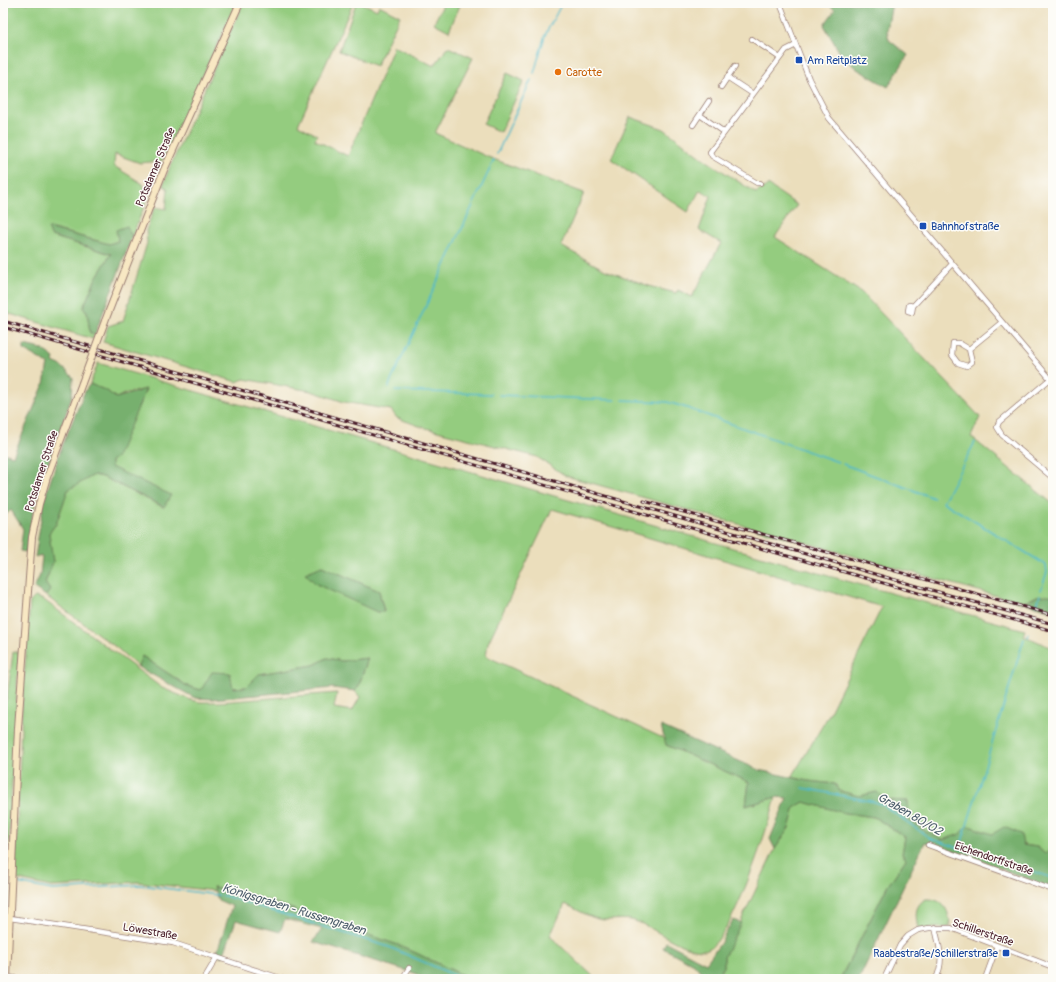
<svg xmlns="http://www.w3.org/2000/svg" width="1056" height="982" font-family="Pangolin,sans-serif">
	<rect width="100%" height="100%" fill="#fdfcf7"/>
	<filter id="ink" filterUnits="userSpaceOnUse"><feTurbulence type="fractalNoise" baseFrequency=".025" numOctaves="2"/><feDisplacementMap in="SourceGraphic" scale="8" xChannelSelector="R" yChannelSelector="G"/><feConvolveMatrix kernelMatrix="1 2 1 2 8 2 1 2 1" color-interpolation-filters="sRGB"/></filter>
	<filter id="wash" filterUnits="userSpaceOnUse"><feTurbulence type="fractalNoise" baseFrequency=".012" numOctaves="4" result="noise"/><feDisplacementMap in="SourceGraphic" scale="16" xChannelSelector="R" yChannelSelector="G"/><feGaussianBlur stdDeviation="0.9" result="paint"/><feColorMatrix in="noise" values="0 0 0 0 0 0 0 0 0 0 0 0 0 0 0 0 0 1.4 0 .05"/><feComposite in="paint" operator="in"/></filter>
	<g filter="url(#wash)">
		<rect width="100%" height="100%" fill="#ebdebc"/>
		<path fill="#94cc7f" stroke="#6f7655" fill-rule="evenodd" d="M 3,3 L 237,3 L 162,161 L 140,163 L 115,154 L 114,166 L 143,184 L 148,197 L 132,237 L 127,227 L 118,241 L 109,244 L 49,228 L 51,236 L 111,254 L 96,278 L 83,308 L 87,311 L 90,333 L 95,334 L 93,339 L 3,312 Z
			M 243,3 L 353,4 L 298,125 L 317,135 L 315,140 L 348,156 L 394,46 L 434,66 L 448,47 L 473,58 L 435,133 L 488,157 L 584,193 L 561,246 L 605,270 L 652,287 L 676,293 L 678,290 L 692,297 L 721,243 L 699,230 L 711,196 L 700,190 L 688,212 L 611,159 L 630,117 L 664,129 L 707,161 L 756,193 L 768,185 L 797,205 L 775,237 L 861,292 L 980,417 L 971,437 L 1053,504 L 1053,596 L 1037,596 L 1022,603 L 566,476 L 537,457 L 422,427 L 397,418 L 391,410 L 344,402 L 311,391 L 244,379 L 237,382 L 103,342 L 108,326 L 123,321 L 147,243 L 146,230 L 155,207 L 166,209 L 168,189 L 163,185 L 170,167 Z
			M 356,3 L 362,3 L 377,10 L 379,5 L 400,16 L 376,66 L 339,51 Z
			M 444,3 L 461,3 L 449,31 L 434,23 Z
			M 507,73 L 524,81 L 500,132 L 483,124 Z
			M 98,363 L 829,576 L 1025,630 L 1023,636 C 1034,639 1042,644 1053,648 L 1053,847 L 1045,854 L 1037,847 L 1023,845 L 969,826 L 958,835 L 942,840 L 929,832 L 928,833 L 908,819 L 908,801 L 885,800 L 877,792 L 859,796 L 840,791 L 835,784 L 808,781 L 792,777 L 827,718 L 882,607 L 552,509 L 488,643 L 486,656 L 665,739 L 666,745 L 749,782 L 746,806 L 776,797 C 769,822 730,949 704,950 C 680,950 657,929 635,921 C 623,917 610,922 598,919 C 587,916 576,909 565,904 L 550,936 L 596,979 L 471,979 L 401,946 L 242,892 L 213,887 L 215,891 L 138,882 L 51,887 L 15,879 L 22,705 L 30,602 L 35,597 L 44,600 L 162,688 L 191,700 L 200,702 L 219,702 L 337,693 L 334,708 L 352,711 L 360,697 L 355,691 L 358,688 L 368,658 L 342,661 L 327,658 L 314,665 L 260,674 L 246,687 L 201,690 L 187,686 L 142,656 L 138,667 L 117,648 L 46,596 L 50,590 L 45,583 L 53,562 L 49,533 L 56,524 L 68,490 L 94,475 L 103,477 L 163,507 L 170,495 L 111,468 L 111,461 L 146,389 L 127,393 L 116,398 L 107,391 L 90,384 ZM 322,566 L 379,591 L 384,611 L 316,584 Z
			M 13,652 L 19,652 L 7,875 L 3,874 L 3,706 L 7,699 Z
			M 804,802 L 845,813 L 874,817 L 905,837 L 902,854 L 906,859 L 887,887 L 840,979 L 714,979 L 724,967 L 724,957 L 775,849 L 789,828 L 795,807 Z
			M 926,899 C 944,898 950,912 950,927 L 918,929 C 916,917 913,906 926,899 Z"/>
		<path fill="#77b06e" stroke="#60684c" d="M 827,3 L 892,3 L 887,31 L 889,40 L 908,55 L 888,87 L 857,69 L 841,55 L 824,25 L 835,10 Z
			M 127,226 L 132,237 L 95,334 L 90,333 L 87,311 L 83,308 L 96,278 L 111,254 L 51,236 L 48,228 L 109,244 L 118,241 L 116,230 Z
			M 24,345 L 42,349 L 54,358 L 53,362 L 60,365 L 73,377 L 72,396 L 35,502 L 26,552 L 20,551 L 23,529 L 11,510 L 3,518 L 3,494 L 6,483 L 3,480 L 3,453 L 13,456 L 44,384 L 48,364 L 24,350 Z
			M 90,384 L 107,391 L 116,398 L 146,389 L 117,457 L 111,461 L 111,467 L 171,495 L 164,507 L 103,477 L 94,475 L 68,490 L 56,524 L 49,533 L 53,562 L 45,583 L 50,590 L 46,596 L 34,588 L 40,575 L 42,556 L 35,557 L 44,500 L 61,449 L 85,391 Z
			M 322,566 L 379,591 L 384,612 L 377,612 L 316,584 L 305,573 Z
			M 1049,595 L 1053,596 L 1053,611 L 1025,603 L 1037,596 Z
			M 142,656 L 187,686 L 201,690 L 212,672 L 230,673 L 233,688 L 246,687 L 259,674 L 314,665 L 327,658 L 342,661 L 368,658 L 358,688 L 355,691 L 333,688 L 213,699 L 195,698 L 138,667 Z
			M 661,726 L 759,770 L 808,781 L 835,784 L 840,791 L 859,796 L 877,792 L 885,800 L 908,801 L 908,819 L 928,833 L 929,832 L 942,840 L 958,835 L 969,826 L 992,834 L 1004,827 L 1021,834 L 1023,845 L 1037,847 L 1045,854 L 1053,847 L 1053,889 L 976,859 L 925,842 L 859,979 L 840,979 L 887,887 L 906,859 L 902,854 L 905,837 L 874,817 L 845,813 L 804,802 L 795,807 L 789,828 L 775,849 L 770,839 L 787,798 L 776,797 L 746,806 L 749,782 L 666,745 Z
			M 213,887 L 242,892 L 401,946 L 471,979 L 425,979 L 414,973 L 313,942 L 322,929 L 285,919 L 280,932 L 236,920 L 223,957 L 216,955 L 232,906 L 218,900 Z
			M 733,920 L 741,923 L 724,957 L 724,967 L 714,979 L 707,979 L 695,965 L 663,948 L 666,942 L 706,963 L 720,944 Z"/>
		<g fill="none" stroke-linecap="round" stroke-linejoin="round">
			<path stroke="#4eb9ca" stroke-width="1.5" d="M 534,73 L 545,35 L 562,3
				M 497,154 L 531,80
				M 389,387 L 390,383 L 494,160
				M 395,391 L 491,394
				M 499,395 L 615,400
				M 623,400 L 667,402 L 681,406 L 838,462
				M 975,442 L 943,502 L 1046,565 L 1047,572 L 1041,590
				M 843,464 L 934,498
				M 1037,605 L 1040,595
				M 1028,637 L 1029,633
				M 803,788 L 875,802 L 883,805 L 931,839 L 1053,878
				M 960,848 L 1024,639
				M 3,880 L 7,880
				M 18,883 L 52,890 L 140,885 L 225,896 L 389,947 L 463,979"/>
		</g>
	</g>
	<g filter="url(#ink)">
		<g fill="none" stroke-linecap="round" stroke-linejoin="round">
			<g stroke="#9a7e74" stroke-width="6">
				<path id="street" d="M 780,3 L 809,79 L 829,118 L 1053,382
					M 752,39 L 780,58
					M 727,77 L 753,94
					M 721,87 L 735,66
					M 700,115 L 724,132
					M 693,125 L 709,101
					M 760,183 L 757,183 L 712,156 L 710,152 L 786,50 L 796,45
					M 913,306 L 912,312 L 908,311 L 909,305 L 913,306 L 952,264
					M 969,349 L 972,362 L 967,366 L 958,363 L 952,355 L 953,343 L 959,343 L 969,349 L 1002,322
					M 1050,379 L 999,422 L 997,427 L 1002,435 L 1053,478
					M 928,845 L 1053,890
					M 10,918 L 173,943 L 283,979
					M 935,927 C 939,947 945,959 936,979
					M 3,929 L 10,930
					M 8,977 L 20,979
					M 204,979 L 217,957
					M 402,979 L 409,968
					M 884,979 L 900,945 L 908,936 L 918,930 L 929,928 L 951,928 L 1053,967
					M 985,979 L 997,946"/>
			</g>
			<g stroke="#9a7e74" stroke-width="8">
				<path id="secondary" d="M 105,321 L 164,170 L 240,3
					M 7,979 L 18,728 L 32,537 L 39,504 L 47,477 L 82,383"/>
			</g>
			<use href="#street" stroke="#fff" stroke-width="4.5"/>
			<use href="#secondary" stroke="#f8e8c3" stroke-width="6"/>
			<g stroke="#4a1f2b" stroke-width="3">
				<path id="rail" d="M 3,321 L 885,577 L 1053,624
					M 3,327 L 784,555 L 1053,631
					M 644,501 L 1053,615"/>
			</g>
			<use href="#rail" stroke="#fdfcf7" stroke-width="1.5" stroke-dasharray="4.5" stroke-linecap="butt"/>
			<g stroke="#9a7e74" stroke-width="8" stroke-linecap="butt">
				<path id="secondary-bridge" d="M 82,383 L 105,321"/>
			</g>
			<use href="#secondary-bridge" stroke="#f8e8c3" stroke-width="6"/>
		</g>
	</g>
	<g fill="#1a4fb4" stroke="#fdfcf7" stroke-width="1.5">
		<rect x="795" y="56" width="8" height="8" rx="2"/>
		<rect x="919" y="222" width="8" height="8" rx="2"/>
		<rect x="1002" y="949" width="8" height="8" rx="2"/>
	</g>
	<circle fill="#e8710a" stroke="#fdfcf7" stroke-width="1.5" cx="558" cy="72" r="4"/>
	<g text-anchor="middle" stroke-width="3" stroke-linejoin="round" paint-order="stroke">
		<g font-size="11" fill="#164399" stroke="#fdfcf7" text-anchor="start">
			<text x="807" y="64">Am Reitplatz</text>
			<text x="931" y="230">Bahnhofstraße</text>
			<text x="998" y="957" text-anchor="end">Raabestraße/Schillerstraße</text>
		</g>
		<g font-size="11" fill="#c56008" stroke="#fdfcf7" text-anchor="start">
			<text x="566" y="76">Carotte</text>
		</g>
		<g font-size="11" fill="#4a1f2b" stroke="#fdfcf7">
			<text transform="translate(155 167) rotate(-67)" y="4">Potsdamer Straße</text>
			<text transform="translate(41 471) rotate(-72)" y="4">Potsdamer Straße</text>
			<text transform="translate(994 858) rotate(19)" y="4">Eichendorffstraße</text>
			<text transform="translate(150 931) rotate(10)" y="4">Löwestraße</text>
			<text transform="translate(983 932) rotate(19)" y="4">Schillerstraße</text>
		</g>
		<g font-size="12" font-style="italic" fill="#4c5d6b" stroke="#fdfcf7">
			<text transform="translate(910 814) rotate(30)" y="4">Graben 80/02</text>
			<text transform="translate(294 909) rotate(17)" y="4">Königsgraben - Russengraben</text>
		</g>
	</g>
	<rect width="1056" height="982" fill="none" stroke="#fdfcf7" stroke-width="16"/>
</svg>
